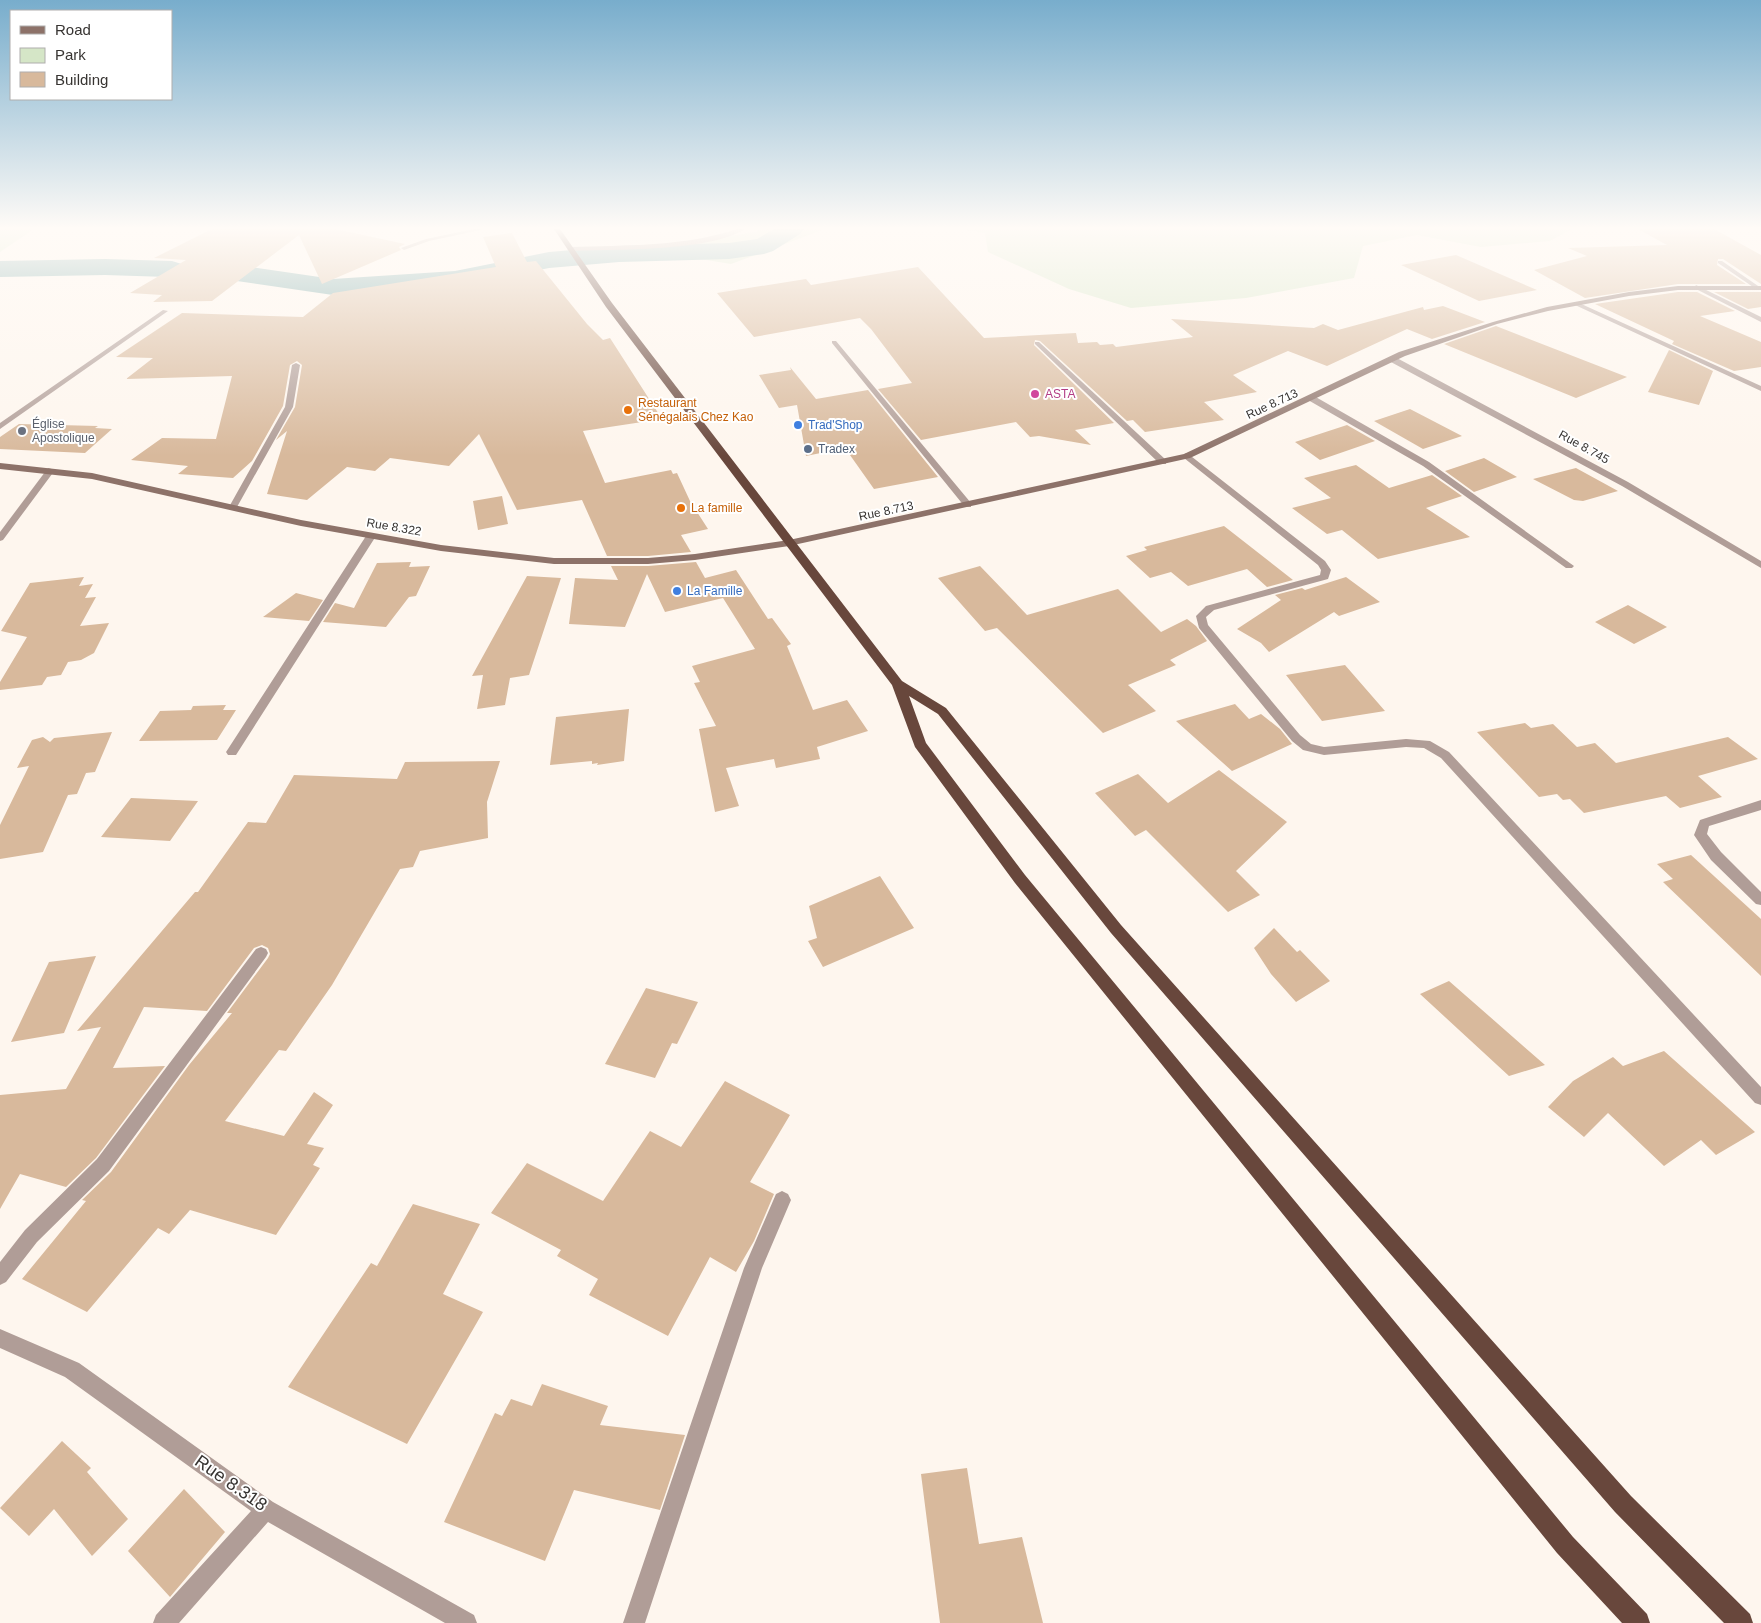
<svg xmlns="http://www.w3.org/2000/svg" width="1761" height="1623" font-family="Arial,sans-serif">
	<rect width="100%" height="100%" fill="#fef6ee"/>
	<path fill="#d5e6c7" d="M 0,229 L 34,229 L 0,252 Z
		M 763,229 L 825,229 L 731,264 L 689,257 L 687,243 L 755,232 Z
		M 961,229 L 1572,229 L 1550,241 L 1481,247 L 1417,235 L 1363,246 L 1354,278 L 1246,298 L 1131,308 L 1069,289 L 988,252 L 985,233 Z"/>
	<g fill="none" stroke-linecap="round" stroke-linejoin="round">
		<path fill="#71a3a3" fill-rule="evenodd" d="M 774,229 L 804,229 L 800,234 L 773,251 L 764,254 L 729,259 L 619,262 L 549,268 L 455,287 L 393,292 L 333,295 L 230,280 L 185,282 L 168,277 L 105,275 L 0,277 L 0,261 L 105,259 L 172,261 L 188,266 L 230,264 L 333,279 L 455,271 L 549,252 L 619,246 L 729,243 L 757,239 Z"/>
	</g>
	<path fill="#d8b99c" d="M 212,229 L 335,229 L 405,244 L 399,247 L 401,250 L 322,284 L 299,235 L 212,301 L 153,302 L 162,295 L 130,293 L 186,260 L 154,258 Z
		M 1638,229 L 1714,229 L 1761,255 L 1761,284 L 1723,259 L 1718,259 L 1717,265 L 1746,284 L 1678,284 L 1585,298 L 1534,270 L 1587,256 L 1568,248 L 1667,245 Z
		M 512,233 L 527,262 L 536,261 L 587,324 L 603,340 L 610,338 L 662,419 L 583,431 L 605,483 L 671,470 L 673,474 L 677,473 L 690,501 L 708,529 L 681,535 L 691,552 L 648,556 L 607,556 L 582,500 L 517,510 L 479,434 L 449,466 L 390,458 L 375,471 L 347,467 L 307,500 L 267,494 L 287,431 L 276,440 L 295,407 L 302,365 L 297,361 L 290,365 L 283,406 L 252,461 L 233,478 L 178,474 L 188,466 L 131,460 L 162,438 L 216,439 L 232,376 L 126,379 L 153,358 L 116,357 L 182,313 L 303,317 L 333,293 L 496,267 L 483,237 Z
		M 1456,255 L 1537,290 L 1479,301 L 1401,265 Z
		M 918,267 L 984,338 L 1076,333 L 1078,343 L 1097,342 L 1100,345 L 1113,344 L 1116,347 L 1193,337 L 1171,319 L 1314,328 L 1323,324 L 1338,330 L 1423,307 L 1424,310 L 1443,306 L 1485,322 L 1432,339 L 1407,329 L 1327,366 L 1288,351 L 1233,375 L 1257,392 L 1204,402 L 1224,420 L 1145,432 L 1133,420 L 1127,421 L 1040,341 L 1035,340 L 1034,345 L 1114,423 L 1075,430 L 1091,445 L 1039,436 L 1030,437 L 1016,422 L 921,440 L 878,389 L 912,383 L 871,329 L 860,318 L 754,337 L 717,293 L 806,279 L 811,285 Z
		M 1678,292 L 1697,292 L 1735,311 L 1700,316 L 1761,342 L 1761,367 L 1734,371 L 1672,344 L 1674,341 L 1595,304 Z
		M 1714,292 L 1761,292 L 1761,307 L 1748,309 Z
		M 1496,326 L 1627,377 L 1576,398 L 1444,344 Z
		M 1669,350 L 1713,371 L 1699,405 L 1648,392 Z
		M 790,367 L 816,399 L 868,390 L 938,477 L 874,489 L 845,448 L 806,456 L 797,405 L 779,408 L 759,375 L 791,370 Z
		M 1410,409 L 1462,436 L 1423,449 L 1374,421 Z
		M 19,424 L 98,426 L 95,428 L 112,429 L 85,453 L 0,449 L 0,437 Z
		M 1347,425 L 1375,441 L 1320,460 L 1295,442 Z
		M 1484,458 L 1517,477 L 1474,492 L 1445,471 Z
		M 1356,465 L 1389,488 L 1432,475 L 1462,496 L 1426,508 L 1470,537 L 1378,559 L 1342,530 L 1327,534 L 1292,508 L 1331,498 L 1304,478 Z
		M 1576,468 L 1618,491 L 1583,501 L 1574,500 L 1533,479 Z
		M 502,496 L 508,524 L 478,530 L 473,501 Z
		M 1224,526 L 1293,580 L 1267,587 L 1247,569 L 1188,586 L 1171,572 L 1150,578 L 1126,556 L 1147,550 L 1144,547 Z
		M 411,562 L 409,567 L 430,566 L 416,596 L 409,597 L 386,627 L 323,622 L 335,603 L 354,608 L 377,563 Z
		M 696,562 L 705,578 L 736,570 L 768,619 L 772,618 L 791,644 L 787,646 L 813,710 L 847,700 L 868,731 L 817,747 L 820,759 L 776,768 L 774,759 L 726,768 L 739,806 L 715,812 L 699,729 L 716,726 L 694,683 L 700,682 L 692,666 L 755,649 L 723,598 L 665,612 L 647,574 L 625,627 L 569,624 L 575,578 L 618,580 L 611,566 L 648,566 Z
		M 980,566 L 1027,615 L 1118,589 L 1161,632 L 1187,619 L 1196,626 L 1207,641 L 1170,660 L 1176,665 L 1128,685 L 1156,711 L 1103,733 L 997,628 L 985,631 L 938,578 Z
		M 527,576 L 561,578 L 529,675 L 510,678 L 505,705 L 477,709 L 483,675 L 472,676 Z
		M 84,577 L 79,586 L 93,584 L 85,598 L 96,597 L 80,626 L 109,623 L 94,653 L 81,660 L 68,662 L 61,675 L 47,677 L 42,685 L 0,690 L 0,682 L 27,637 L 1,631 L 30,583 Z
		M 1346,577 L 1380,602 L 1339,616 L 1334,612 L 1269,652 L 1261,643 L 1237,629 L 1281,600 L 1275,595 L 1302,588 L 1305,590 Z
		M 296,593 L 323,600 L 309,621 L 263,617 Z
		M 1628,605 L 1667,627 L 1634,644 L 1595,622 Z
		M 1345,665 L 1385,711 L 1322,721 L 1286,675 Z
		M 1235,704 L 1249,719 L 1261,714 L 1280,729 L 1292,744 L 1232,771 L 1176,721 Z
		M 226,705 L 223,710 L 236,710 L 217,740 L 139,741 L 160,711 L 191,710 L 193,706 Z
		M 629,709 L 624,761 L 597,765 L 598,763 L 592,764 L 592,761 L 550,765 L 556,717 Z
		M 1525,723 L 1531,728 L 1553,724 L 1577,747 L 1595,743 L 1616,763 L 1728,737 L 1758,759 L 1698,776 L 1722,797 L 1680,808 L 1666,796 L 1584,813 L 1570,799 L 1563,800 L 1557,794 L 1539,797 L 1477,732 Z
		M 112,732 L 95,772 L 86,773 L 77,794 L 68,795 L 43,852 L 0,859 L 0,825 L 29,766 L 17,768 L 32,740 L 43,737 L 50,742 L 54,738 Z
		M 500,761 L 487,802 L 488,838 L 420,851 L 413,867 L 400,869 L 332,985 L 286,1051 L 279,1050 L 225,1121 L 284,1136 L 314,1092 L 333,1105 L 307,1144 L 324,1148 L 313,1165 L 320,1168 L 276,1235 L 190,1210 L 169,1234 L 158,1228 L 87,1312 L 22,1279 L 86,1201 L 82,1200 L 111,1172 L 189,1065 L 232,1013 L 227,1013 L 268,958 L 270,954 L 268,948 L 262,945 L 254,948 L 207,1011 L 144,1007 L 113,1068 L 165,1066 L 96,1158 L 66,1187 L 20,1174 L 0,1209 L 0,1095 L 66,1089 L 101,1027 L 77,1031 L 195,892 L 198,892 L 248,822 L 266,823 L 294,775 L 397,779 L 405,762 Z
		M 1219,770 L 1287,822 L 1236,871 L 1260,895 L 1228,912 L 1146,830 L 1135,836 L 1095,793 L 1138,774 L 1168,803 Z
		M 131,798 L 198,801 L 170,841 L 101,837 Z
		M 1691,855 L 1761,919 L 1761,976 L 1663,882 L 1673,879 L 1657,864 Z
		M 880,876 L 914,928 L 823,967 L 808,941 L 817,938 L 809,906 Z
		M 1274,928 L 1297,952 L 1300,950 L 1330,981 L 1296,1002 L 1271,974 L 1254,948 Z
		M 96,956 L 64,1033 L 11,1042 L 49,962 Z
		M 1449,981 L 1545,1065 L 1509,1076 L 1420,994 Z
		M 646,988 L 698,1002 L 677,1044 L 672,1043 L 655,1078 L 605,1064 Z
		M 1664,1051 L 1755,1132 L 1716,1155 L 1701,1140 L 1664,1166 L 1608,1113 L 1584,1137 L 1548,1107 L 1573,1081 L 1613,1057 L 1623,1066 Z
		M 725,1081 L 790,1115 L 750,1182 L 774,1194 L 754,1241 L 736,1272 L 710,1257 L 668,1336 L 589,1295 L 598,1279 L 557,1256 L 561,1250 L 491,1213 L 527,1163 L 603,1201 L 650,1131 L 681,1147 Z
		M 413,1204 L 480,1224 L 443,1294 L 483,1312 L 407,1444 L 288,1387 L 371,1263 L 377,1266 Z
		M 542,1384 L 608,1406 L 600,1425 L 685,1435 L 660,1510 L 574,1490 L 545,1561 L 444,1522 L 495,1413 L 502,1416 L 511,1399 L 532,1406 Z
		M 62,1441 L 91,1468 L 87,1472 L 128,1519 L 92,1556 L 54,1509 L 29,1536 L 0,1508 Z
		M 967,1468 L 979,1544 L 1022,1537 L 1043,1623 L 940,1623 L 921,1474 Z
		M 184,1489 L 225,1532 L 170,1597 L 128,1551 Z"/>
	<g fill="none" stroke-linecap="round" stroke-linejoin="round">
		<path fill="#b09d97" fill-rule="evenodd" d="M 474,229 L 485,229 L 429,241 L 404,250 L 401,248 L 426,239 Z
			M 737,229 L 745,229 C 709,252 614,249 570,251 L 567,249 L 570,247 C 626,245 683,247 737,229 Z
			M 1718,261 L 1722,261 L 1761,288 L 1756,289 L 1718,263 Z
			M 1696,285 L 1761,317 L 1761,322 L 1694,288 Z
			M 1577,302 L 1761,386 L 1761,391 L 1575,305 L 1574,304 Z
			M 163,310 L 168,311 L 0,429 L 0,423 Z
			M 832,341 L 836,341 L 971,503 L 971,507 L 965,507 L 832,343 Z
			M 1035,342 L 1039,342 L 1166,460 L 1166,464 L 1160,464 L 1035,344 Z
			M 1389,357 L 1395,357 L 1628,482 L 1761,561 L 1761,568 L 1622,486 L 1389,361 Z
			M 296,363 L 300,365 L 293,407 L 237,507 L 230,509 L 229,507 L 285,407 L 292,365 Z
			M 1308,396 L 1314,396 L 1429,462 L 1574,566 L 1572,568 L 1566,568 L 1423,466 L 1308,400 Z
			M 1187,453 L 1325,561 L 1331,570 L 1328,579 L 1214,610 L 1206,617 L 1208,625 L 1300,735 L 1311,744 L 1324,747 L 1406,739 L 1430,741 L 1449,752 L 1761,1087 L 1761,1105 L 1755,1103 L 1441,758 L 1424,748 L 1406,747 L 1324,755 L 1303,750 L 1292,741 L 1199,628 L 1196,616 L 1206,606 L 1320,575 L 1321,570 L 1318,565 L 1184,458 L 1184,454 Z
			M 48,468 L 55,470 L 3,540 L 0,541 L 0,532 Z
			M 371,533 L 376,536 L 236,755 L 228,755 L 226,752 L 228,749 L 366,536 Z
			M 1761,800 L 1761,810 L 1709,826 L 1707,834 L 1721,852 L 1761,892 L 1761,905 L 1756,904 L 1711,860 L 1694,835 L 1700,820 Z
			M 261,947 L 266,949 L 268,953 L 266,957 L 109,1171 L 37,1242 L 6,1282 L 0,1285 L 0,1262 L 25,1230 L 97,1159 L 256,949 Z
			M 782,1191 L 788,1194 L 791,1200 L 762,1268 L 645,1623 L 623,1623 L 744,1268 L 776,1194 Z
			M 0,1329 L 79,1363 L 273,1502 L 474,1615 L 477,1623 L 445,1623 L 268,1522 L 179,1623 L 153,1623 L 156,1615 L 251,1511 L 65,1377 L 0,1348 Z"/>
		<path fill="#8d7269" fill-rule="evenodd" d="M 1678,286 L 1761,286 L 1761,290 L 1678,290 L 1629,296 L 1548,311 L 1497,324 L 1405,356 L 1190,458 L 789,546 L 695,560 L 648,564 L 554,564 L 441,551 L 301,526 L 92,479 L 0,469 L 0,463 L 92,473 L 301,520 L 441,545 L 554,558 L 648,558 L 695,554 L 789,540 L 1184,454 L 1399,352 L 1493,322 L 1547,307 L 1629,292 Z"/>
		<path fill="#68473c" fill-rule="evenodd" d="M 554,229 L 560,229 L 612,303 L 902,681 L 946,708 L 1121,925 L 1631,1496 L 1750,1614 L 1753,1623 L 1724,1623 L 1615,1512 L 1111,933 L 938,714 L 909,696 L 926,743 L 1025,875 L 1573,1537 L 1647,1614 L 1650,1623 L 1622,1623 L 1557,1553 L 1015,883 L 915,747 L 892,685 L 606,307 Z"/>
	</g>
	<linearGradient id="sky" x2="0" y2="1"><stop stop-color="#78adcc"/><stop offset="0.5" stop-color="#fffbf7"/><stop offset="1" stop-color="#fffbf7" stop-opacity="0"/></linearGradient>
	<rect width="1761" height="456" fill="url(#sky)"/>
	<circle fill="#d1479c" stroke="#fff" stroke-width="2" cx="1035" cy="394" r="5"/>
	<g fill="#e8710a" stroke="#fff" stroke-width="2">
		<circle cx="628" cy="410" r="5"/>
		<circle cx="681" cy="508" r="5"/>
	</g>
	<g fill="#3f7fe0" stroke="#fff" stroke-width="2">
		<circle cx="798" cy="425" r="5"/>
		<circle cx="677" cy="591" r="5"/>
	</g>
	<circle fill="#6b7280" stroke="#fff" stroke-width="2" cx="22" cy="431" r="5"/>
	<circle fill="#5c6f8a" stroke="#fff" stroke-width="2" cx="808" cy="449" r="5"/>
	<g text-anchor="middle" stroke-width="4" stroke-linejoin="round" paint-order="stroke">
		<g font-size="12" fill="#b23c85" stroke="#fff" text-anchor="start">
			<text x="1045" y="398">ASTA</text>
		</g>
		<g font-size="12" fill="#c56008" stroke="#fff" text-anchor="start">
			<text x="638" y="407">Restaurant<tspan x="638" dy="14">Sénégalais Chez Kao</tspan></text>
			<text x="691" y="512">La famille</text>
		</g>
		<g font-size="12" fill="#373432" stroke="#fff">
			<text transform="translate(1272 404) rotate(-25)" y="4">Rue 8.713</text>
			<text transform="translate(1584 447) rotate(29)" y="4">Rue 8.745</text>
			<text transform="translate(886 511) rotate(-12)" y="4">Rue 8.713</text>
			<text transform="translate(394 527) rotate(10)" y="4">Rue 8.322</text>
		</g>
		<g font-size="12" fill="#5b616d" stroke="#fff" text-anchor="start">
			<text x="32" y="428">Église<tspan x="32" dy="14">Apostolique</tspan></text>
		</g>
		<g font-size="12" fill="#366cbe" stroke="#fff" text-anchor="start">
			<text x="808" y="429">Trad'Shop</text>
			<text x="687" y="595">La Famille</text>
		</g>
		<g font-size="12" fill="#4e5e75" stroke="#fff" text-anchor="start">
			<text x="818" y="453">Tradex</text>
		</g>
		<g font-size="18" fill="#373432" stroke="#fff">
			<text transform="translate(231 1483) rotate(35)" y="6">Rue 8.318</text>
		</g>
	</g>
	<rect x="10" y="10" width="162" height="90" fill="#ffffff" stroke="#afaead"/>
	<rect x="20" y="26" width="25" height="8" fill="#8d7269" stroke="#afaead"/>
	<text x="55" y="35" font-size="15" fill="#373432">Road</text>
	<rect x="20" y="48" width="25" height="15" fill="#d5e6c7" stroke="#afaead"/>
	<text x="55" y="60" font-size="15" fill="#373432">Park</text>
	<rect x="20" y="72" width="25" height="15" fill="#d8b99c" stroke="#afaead"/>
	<text x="55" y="85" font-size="15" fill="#373432">Building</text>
</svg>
